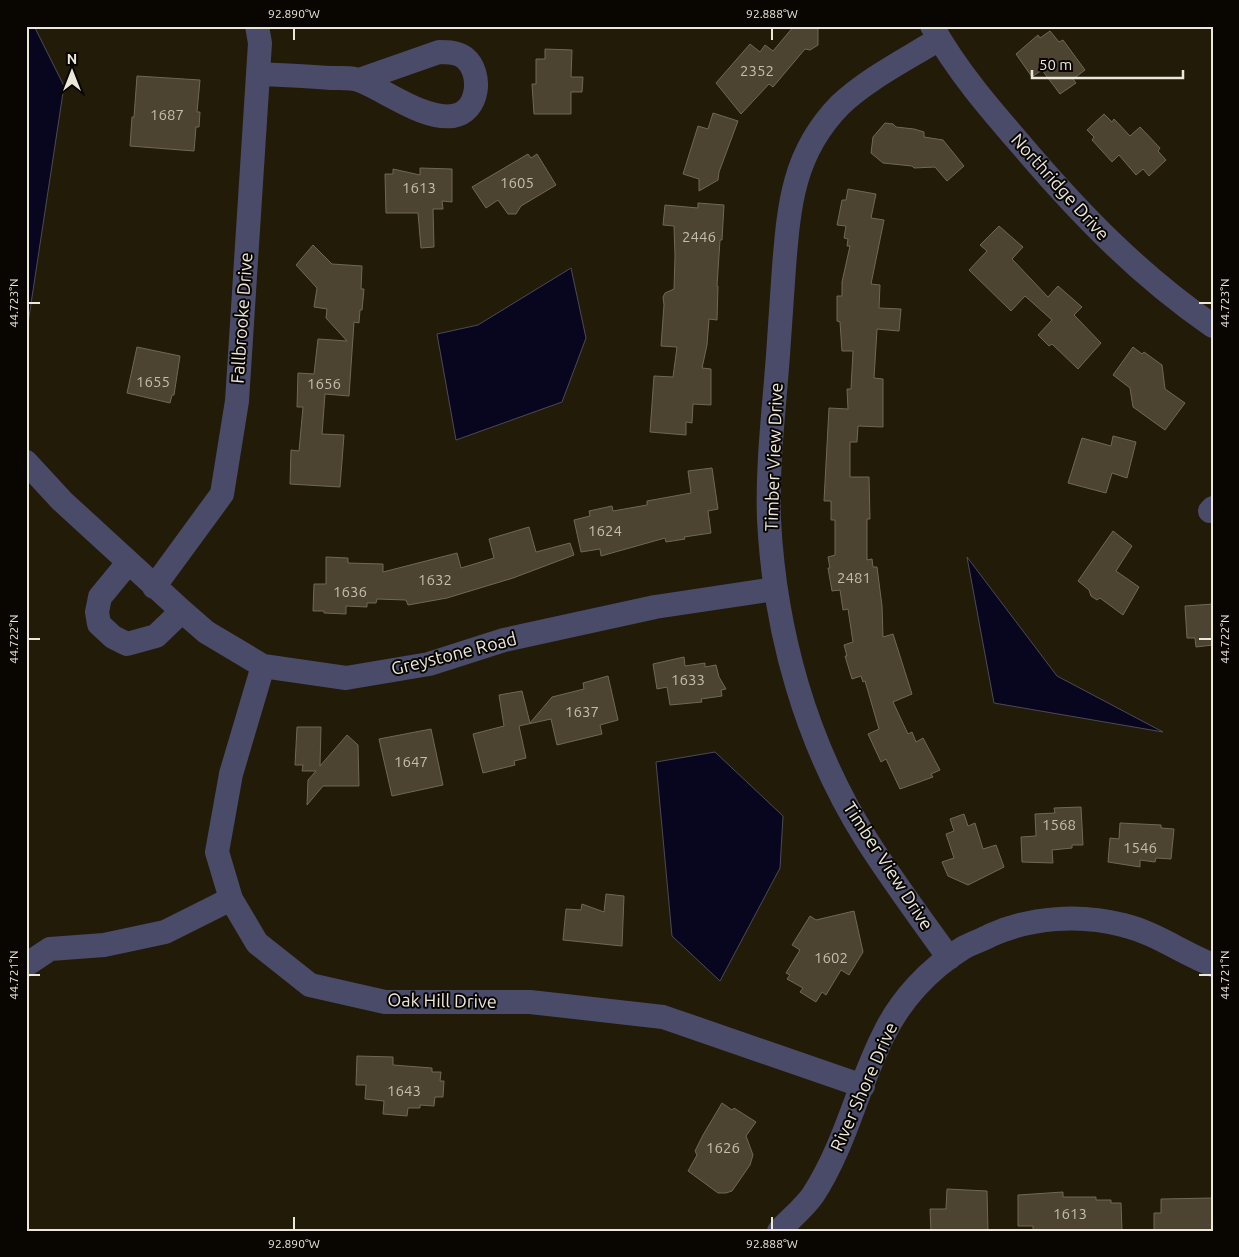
<svg xmlns="http://www.w3.org/2000/svg" width="1239" height="1257" font-family="Ubuntu,sans-serif">
	<rect width="100%" height="100%" fill="#221b08"/>
	<path fill="#08061e" stroke="#4c4a57" d="M 26,26 L 34,26 L 64,86 L 27,330 Z
		M 571,268 L 586,338 L 562,402 L 456,440 L 437,334 L 478,325 Z
		M 967,557 L 1057,676 L 1163,732 L 994,703 Z
		M 715,752 L 783,816 L 780,868 L 720,981 L 672,936 L 656,762 Z"/>
	<path fill="#4c4430" stroke="#716853" d="M 794,26 L 818,26 L 818,45 L 810,50 L 805,49 L 773,87 L 769,84 L 741,114 L 716,83 L 750,44 L 760,52 L 765,45 L 773,51 Z
		M 1050,31 L 1059,42 L 1063,40 L 1085,70 L 1073,79 L 1076,83 L 1060,94 L 1042,70 L 1032,77 L 1016,54 L 1038,35 L 1040,38 Z
		M 545,49 L 572,50 L 571,77 L 583,77 L 582,92 L 571,92 L 571,114 L 534,114 L 532,84 L 536,84 L 536,59 L 545,59 Z
		M 137,76 L 200,80 L 197,112 L 200,112 L 199,127 L 196,127 L 194,151 L 130,146 L 132,117 L 134,117 Z
		M 713,113 L 738,121 L 719,172 L 718,180 L 699,191 L 699,179 L 683,174 L 698,126 L 708,129 Z
		M 1104,114 L 1112,122 L 1114,119 L 1130,136 L 1140,127 L 1160,148 L 1158,151 L 1166,160 L 1149,176 L 1143,169 L 1136,175 L 1119,155 L 1112,162 L 1092,140 L 1094,137 L 1087,130 Z
		M 885,123 L 893,124 L 896,127 L 914,129 L 924,132 L 924,137 L 943,140 L 964,166 L 947,181 L 935,167 L 914,168 L 912,166 L 883,163 L 871,153 L 873,137 Z
		M 528,154 L 531,158 L 537,154 L 556,185 L 521,206 L 516,214 L 508,214 L 498,200 L 486,208 L 472,187 Z
		M 420,168 L 452,169 L 452,202 L 442,201 L 443,209 L 433,209 L 434,247 L 421,248 L 418,213 L 386,213 L 385,174 L 393,174 L 393,169 L 420,175 Z
		M 848,189 L 876,194 L 871,218 L 884,220 L 871,284 L 880,285 L 879,308 L 901,309 L 899,331 L 877,329 L 874,378 L 883,379 L 883,427 L 858,426 L 857,442 L 850,442 L 850,477 L 869,477 L 870,519 L 867,519 L 867,560 L 872,559 L 873,567 L 877,567 L 882,606 L 883,637 L 893,634 L 912,694 L 893,702 L 908,734 L 912,732 L 916,742 L 923,738 L 940,770 L 931,774 L 933,777 L 900,789 L 886,759 L 881,762 L 868,734 L 879,729 L 865,681 L 863,682 L 861,676 L 852,679 L 845,656 L 847,656 L 844,645 L 853,642 L 848,609 L 843,610 L 840,590 L 832,591 L 828,568 L 830,568 L 828,557 L 835,555 L 835,520 L 831,520 L 831,501 L 824,501 L 829,408 L 848,409 L 847,389 L 851,389 L 853,351 L 842,351 L 840,322 L 837,321 L 837,296 L 842,296 L 842,282 L 850,246 L 847,246 L 848,239 L 844,238 L 846,226 L 837,225 L 842,200 L 846,200 Z
		M 698,203 L 724,205 L 722,240 L 720,240 L 717,286 L 718,286 L 717,320 L 709,319 L 707,345 L 702,368 L 711,369 L 711,405 L 693,404 L 692,423 L 686,422 L 686,435 L 650,432 L 654,376 L 673,377 L 677,347 L 661,346 L 664,305 L 663,297 L 665,293 L 674,289 L 675,256 L 674,226 L 663,225 L 665,205 L 698,208 Z
		M 999,226 L 1023,247 L 1012,259 L 1048,297 L 1058,286 L 1082,307 L 1074,315 L 1101,343 L 1078,369 L 1052,344 L 1049,346 L 1038,335 L 1052,320 L 1025,296 L 1011,311 L 969,270 L 987,251 L 980,245 Z
		M 313,245 L 332,264 L 362,266 L 361,289 L 364,289 L 362,310 L 360,310 L 359,323 L 354,322 L 349,396 L 325,394 L 322,434 L 344,435 L 340,487 L 290,484 L 291,450 L 299,451 L 303,407 L 297,407 L 298,373 L 314,374 L 318,339 L 347,341 L 326,318 L 327,309 L 314,307 L 317,288 L 296,265 Z
		M 137,347 L 180,356 L 174,395 L 172,395 L 170,403 L 127,393 Z
		M 1133,347 L 1142,354 L 1144,352 L 1162,365 L 1165,389 L 1185,403 L 1165,430 L 1133,407 L 1130,388 L 1113,375 Z
		M 1113,436 L 1136,442 L 1127,478 L 1112,473 L 1106,493 L 1068,483 L 1082,438 L 1111,446 Z
		M 712,468 L 718,509 L 708,511 L 711,533 L 684,537 L 685,539 L 666,542 L 665,538 L 601,556 L 600,549 L 581,552 L 574,520 L 590,516 L 589,511 L 612,506 L 613,511 L 647,505 L 647,501 L 691,493 L 688,471 Z
		M 529,527 L 536,552 L 570,543 L 574,555 L 513,578 L 447,598 L 408,605 L 406,600 L 377,599 L 376,603 L 367,603 L 367,607 L 346,606 L 346,614 L 324,613 L 324,611 L 313,611 L 314,584 L 326,584 L 326,557 L 348,558 L 348,563 L 383,564 L 383,572 L 457,553 L 461,568 L 494,558 L 489,539 Z
		M 1113,531 L 1132,546 L 1116,571 L 1139,587 L 1123,615 L 1100,598 L 1097,600 L 1091,596 L 1089,590 L 1078,581 Z
		M 1213,604 L 1213,645 L 1196,647 L 1195,638 L 1187,638 L 1185,606 Z
		M 684,657 L 685,666 L 705,663 L 705,667 L 716,665 L 719,677 L 726,689 L 721,690 L 722,696 L 701,699 L 702,702 L 670,705 L 667,687 L 657,689 L 653,664 Z
		M 608,676 L 618,720 L 600,725 L 602,734 L 557,745 L 551,719 L 519,726 L 526,758 L 514,761 L 515,765 L 483,773 L 473,734 L 504,726 L 499,695 L 522,691 L 530,723 L 552,697 L 584,689 L 583,683 Z
		M 297,727 L 321,727 L 320,766 L 347,735 L 358,745 L 359,786 L 323,786 L 307,805 L 308,780 L 316,771 L 302,771 L 303,765 L 295,765 Z
		M 431,729 L 443,785 L 392,796 L 379,739 Z
		M 1081,807 L 1083,845 L 1072,845 L 1072,848 L 1052,850 L 1053,863 L 1022,862 L 1021,837 L 1036,836 L 1035,814 L 1055,813 L 1054,808 Z
		M 964,814 L 968,826 L 975,823 L 983,849 L 996,845 L 1004,867 L 968,885 L 948,876 L 942,862 L 954,858 L 946,834 L 954,831 L 950,819 Z
		M 1120,823 L 1161,825 L 1161,828 L 1174,829 L 1171,859 L 1156,858 L 1155,862 L 1140,860 L 1140,867 L 1108,862 L 1110,838 L 1119,839 Z
		M 606,894 L 624,896 L 622,946 L 563,940 L 566,909 L 581,910 L 582,904 L 604,912 Z
		M 854,911 L 863,952 L 849,975 L 841,970 L 826,995 L 822,992 L 816,1002 L 800,992 L 803,988 L 787,979 L 790,975 L 786,973 L 800,950 L 792,945 L 810,916 L 816,920 Z
		M 357,1056 L 393,1057 L 393,1065 L 432,1068 L 432,1072 L 441,1072 L 440,1081 L 444,1081 L 443,1097 L 435,1097 L 434,1106 L 420,1105 L 420,1108 L 408,1108 L 407,1116 L 383,1114 L 384,1101 L 365,1099 L 366,1085 L 356,1085 Z
		M 722,1103 L 732,1110 L 734,1108 L 756,1122 L 746,1136 L 753,1155 L 750,1165 L 732,1191 L 726,1193 L 718,1193 L 688,1171 L 697,1155 L 695,1151 L 703,1135 Z
		M 947,1189 L 987,1191 L 988,1231 L 931,1231 L 930,1209 L 946,1209 Z
		M 1063,1192 L 1063,1197 L 1096,1197 L 1096,1200 L 1111,1200 L 1111,1203 L 1121,1203 L 1122,1231 L 1033,1231 L 1033,1226 L 1018,1226 L 1018,1195 Z
		M 1213,1198 L 1213,1231 L 1154,1231 L 1154,1213 L 1161,1213 L 1161,1199 Z"/>
	<g fill="none" stroke-linecap="round" stroke-linejoin="round">
		<path stroke="#4a4a69" stroke-width="24" d="M 932,26 C 957,71 990,109 1023,147 C 1080,214 1140,276 1213,326
			M 939,39 C 907,59 867,79 840,105 C 793,153 789,205 784,267 C 782,297 780,326 778,355 C 774,410 767,465 769,520 C 775,633 806,743 866,839 C 892,880 921,919 949,958
			M 258,74 C 282,75 307,76 331,78 C 340,78 353,77 361,81 C 388,92 424,120 453,116 C 479,112 483,73 465,58 C 458,52 448,52 439,52 L 359,80
			M 26,462 L 62,501 L 182,611 L 206,632 L 263,666 L 346,678 L 429,664 L 504,640 L 655,607 L 775,589
			M 1210,511 L 1213,508
			M 128,563 L 100,597 L 97,612 L 99,624 L 113,637 L 127,644 L 156,636 L 182,611
			M 154,587 L 222,494 L 237,401 L 260,43 L 257,26
			M 263,666 L 231,774 L 217,852 L 231,899 L 257,943 L 310,985 L 385,1002 L 530,1002 L 663,1017 L 863,1086
			M 26,965 L 50,949 L 104,945 L 165,932 L 231,899
			M 779,1231 C 790,1219 804,1208 813,1195 C 845,1146 857,1088 883,1036 C 900,1000 929,969 963,948 C 972,943 982,940 991,935 C 1032,917 1080,914 1123,925 C 1156,933 1182,953 1213,965"/>
	</g>
	<path fill="none" stroke="#ece7db" stroke-width="2" d="M 294,28 L 294,40M 772,28 L 772,40M 28,303 L 40,303M 1199,303 L 1212,303M 28,639 L 40,639M 1199,639 L 1212,639M 28,975 L 40,975M 1199,975 L 1212,975M 294,1217 L 294,1230M 772,1217 L 772,1230"/>
	<g text-anchor="middle" stroke-width="4" stroke-linejoin="round" paint-order="stroke">
		<g font-size="15" fill="#c4beb0">
			<text x="757" y="76">2352</text>
			<text x="167" y="120">1687</text>
			<text x="517" y="188">1605</text>
			<text x="419" y="193">1613</text>
			<text x="699" y="242">2446</text>
			<text x="153" y="387">1655</text>
			<text x="324" y="389">1656</text>
			<text x="605" y="536">1624</text>
			<text x="854" y="583">2481</text>
			<text x="435" y="585">1632</text>
			<text x="350" y="597">1636</text>
			<text x="688" y="685">1633</text>
			<text x="582" y="717">1637</text>
			<text x="411" y="767">1647</text>
			<text x="1059" y="830">1568</text>
			<text x="1140" y="853">1546</text>
			<text x="831" y="963">1602</text>
			<text x="404" y="1096">1643</text>
			<text x="723" y="1153">1626</text>
			<text x="1070" y="1219">1613</text>
		</g>
		<g font-size="18" fill="#ece7db" stroke="#090602">
			<text transform="translate(1060 187) rotate(48)" y="6">Northridge Drive</text>
			<text transform="translate(242 318) rotate(-86)" y="6">Fallbrooke Drive</text>
			<text transform="translate(774 457) rotate(-88)" y="6">Timber View Drive</text>
			<text transform="translate(454 654) rotate(-14)" y="6">Greystone Road</text>
			<text transform="translate(888 866) rotate(57)" y="6">Timber View Drive</text>
			<text transform="translate(442 1001) rotate(1)" y="6">Oak Hill Drive</text>
			<text transform="translate(864 1087) rotate(-66)" y="6">River Shore Drive</text>
		</g>
	</g>
	<rect width="1239" height="1257" fill="none" stroke="#090602" stroke-width="55"/>
	<g transform="translate(72 72)" stroke="#090602" stroke-width="4" paint-order="stroke">
	<path d="M0-4L9 19L0 12L-9 19Z" fill="#ece7db"/>
	<text y="-8" font-size="14" font-weight="bold" text-anchor="middle" fill="#ece7db">N</text>
	</g>
	<path d="M1032 70v8h151v-8" fill="none" stroke="#ece7db" stroke-width="2.5"/>
	<text x="1039" y="70" font-size="15" fill="#ece7db" stroke="#090602" stroke-width="4" paint-order="stroke">50 m</text>
	<rect x="28" y="28" width="1184" height="1202" fill="none" stroke="#ece7db" stroke-width="2"/>
	<g font-size="12" text-anchor="middle" fill="#ece7db">
		<text x="294" y="18">92.890°W</text>
		<text x="772" y="18">92.888°W</text>
		<text transform="translate(14 303) rotate(-90)" y="4">44.723°N</text>
		<text transform="translate(1225 303) rotate(-90)" y="4">44.723°N</text>
		<text transform="translate(14 639) rotate(-90)" y="4">44.722°N</text>
		<text transform="translate(1225 639) rotate(-90)" y="4">44.722°N</text>
		<text transform="translate(14 975) rotate(-90)" y="4">44.721°N</text>
		<text transform="translate(1225 975) rotate(-90)" y="4">44.721°N</text>
		<text x="294" y="1248">92.890°W</text>
		<text x="772" y="1248">92.888°W</text>
	</g>
</svg>
